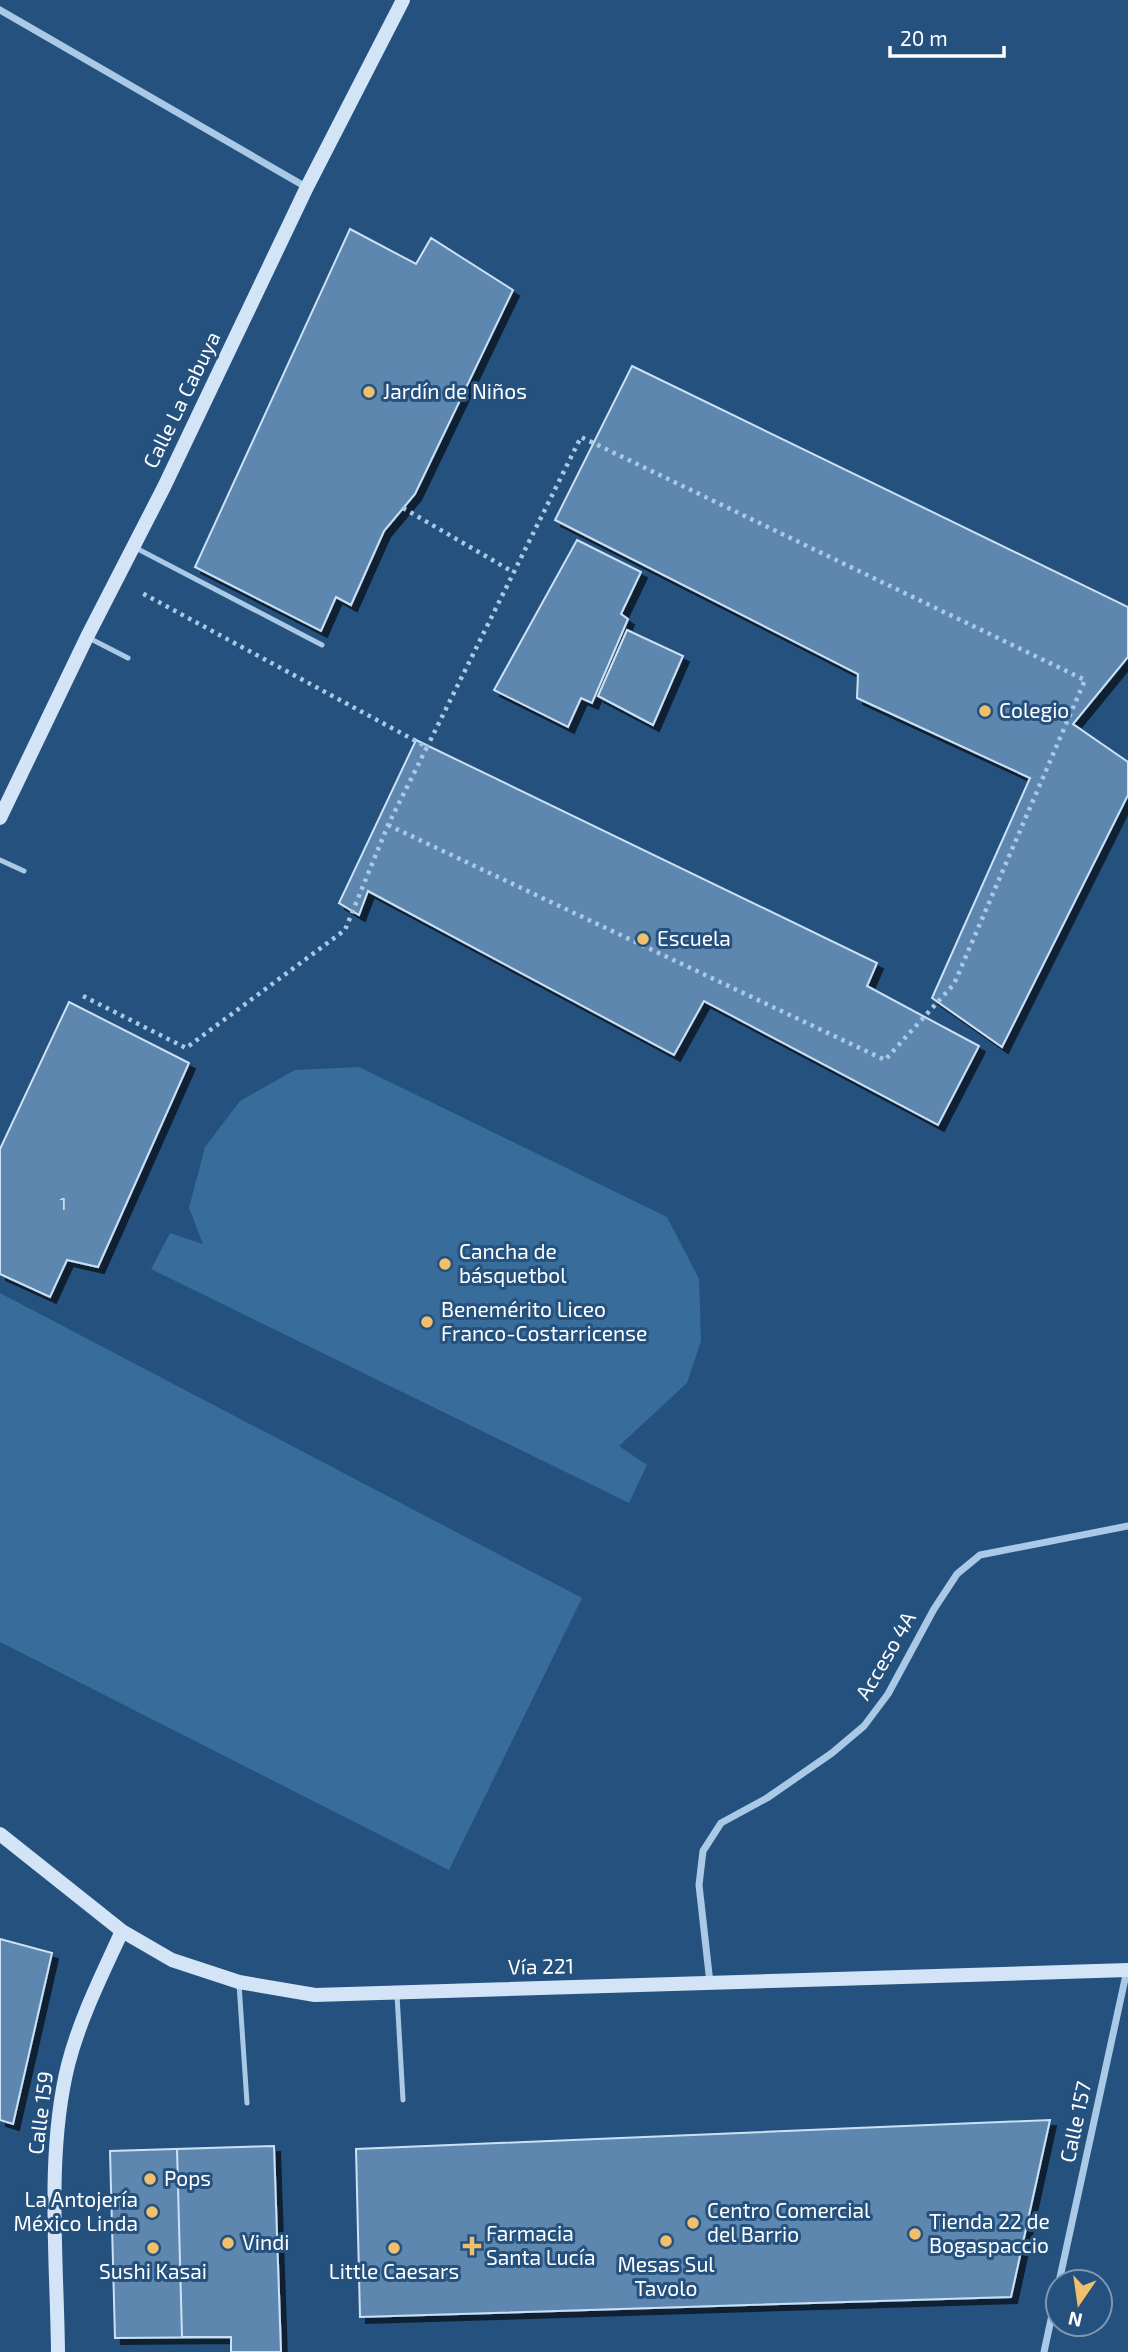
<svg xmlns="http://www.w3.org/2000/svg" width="1128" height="2352" font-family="'Exo 2',sans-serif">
	<defs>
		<filter id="shadow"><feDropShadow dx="6" dy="6" stdDeviation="0" flood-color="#0009"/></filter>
	</defs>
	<rect width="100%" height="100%" fill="#24517d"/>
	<path fill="#376c9b" d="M 359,1067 L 667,1217 L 699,1279 L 701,1341 L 687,1383 L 619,1446 L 647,1465 L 629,1503 L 151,1269 L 170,1233 L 203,1244 L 189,1208 L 205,1147 L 240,1101 L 295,1070 Z
		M 0,1293 L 582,1598 L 449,1870 L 0,1642 Z"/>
	<path fill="#5d87ae" stroke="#cce1f5" stroke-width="2" filter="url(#shadow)" d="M 350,229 L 416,264 L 431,238 L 513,290 L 415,494 L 384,531 L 351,605 L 336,597 L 321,631 L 195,567 Z
		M 632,366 L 1128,607 L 1128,657 L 1073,724 L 1128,762 L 1128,795 L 1002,1047 L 932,998 L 1030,778 L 857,698 L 858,674 L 555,520 Z
		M 577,540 L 641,572 L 621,614 L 628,619 L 592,703 L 581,698 L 568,727 L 494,690 Z
		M 627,630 L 683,656 L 653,725 L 598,696 Z
		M 416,740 L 877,963 L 867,986 L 979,1046 L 938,1125 L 704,1001 L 674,1055 L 368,891 L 359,915 L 339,903 Z
		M 69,1002 L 189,1063 L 98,1267 L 67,1260 L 50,1297 L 0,1274 L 0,1149 Z
		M 0,1939 L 52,1953 L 13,2124 L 0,2120 Z
		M 1050,2120 L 1011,2297 L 360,2317 L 356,2149 Z
		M 274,2146 L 281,2352 L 231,2352 L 231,2337 L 115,2338 L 110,2151 Z
		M 274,2146 L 281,2352 L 231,2352 L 231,2337 L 182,2337 L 177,2149 Z"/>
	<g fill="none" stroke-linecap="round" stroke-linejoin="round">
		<path stroke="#a9c9e6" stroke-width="4.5" stroke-dasharray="3.5 5" stroke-linecap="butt" d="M 403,508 L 513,572
			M 388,825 L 885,1060 L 954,984 L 1085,680 L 581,437 L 427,747
			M 83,996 L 186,1048 L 345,930 L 388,825 L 427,747 L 140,592"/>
		<path stroke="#a9c9e6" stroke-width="5" d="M 134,547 L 322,645
			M 87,637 L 128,658
			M 0,860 L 24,871
			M 239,1984 L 247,2103
			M 397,1995 L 403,2100"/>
		<path stroke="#a9c9e6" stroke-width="7" d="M 0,10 L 306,187
			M 710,1983 L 699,1885 L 703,1851 L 721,1823 L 767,1798 L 832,1753 L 864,1726 L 888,1694 L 934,1609 L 957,1574 L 980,1555 L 1128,1526
			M 1059,2282 L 1127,1970
			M 1044,2352 L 1058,2287"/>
		<path stroke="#d2e4f5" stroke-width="14" d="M 0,818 L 87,637 L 164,487 L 307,187 L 403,0
			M 0,1834 L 122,1931 L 172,1960 L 239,1982 L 315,1995 L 1128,1970
			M 58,2352 C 57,2260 46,2154 68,2065 C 80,2018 102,1975 122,1931"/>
	</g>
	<g fill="#f0c06c" stroke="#24517d" stroke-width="2.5">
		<circle cx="369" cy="392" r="7"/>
		<circle cx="985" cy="711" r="7"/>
		<circle cx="643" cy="939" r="7"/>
		<circle cx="445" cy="1264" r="7"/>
		<circle cx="427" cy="1322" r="7"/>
		<circle cx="150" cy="2179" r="7"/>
		<circle cx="152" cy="2212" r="7"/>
		<circle cx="693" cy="2223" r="7"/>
		<circle cx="915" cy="2234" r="7"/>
		<circle cx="666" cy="2241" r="7"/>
		<circle cx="228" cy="2243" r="7"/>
		<path d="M468.5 2235.5h7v7h7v7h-7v7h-7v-7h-7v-7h7z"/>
		<circle cx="153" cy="2248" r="7"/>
		<circle cx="394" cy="2248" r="7"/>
	</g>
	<g text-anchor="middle" stroke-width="6" stroke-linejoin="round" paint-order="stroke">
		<g font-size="18" fill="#d6e1eb">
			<text x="63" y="1210">1</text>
		</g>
		<g font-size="21" fill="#fff" stroke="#24517d" text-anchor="start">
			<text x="383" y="399">Jardín de Niños</text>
			<text x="999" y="718">Colegio</text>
			<text x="657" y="946">Escuela</text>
			<text x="459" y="1259">Cancha de<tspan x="459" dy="24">básquetbol</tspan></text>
			<text x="441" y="1317">Benemérito Liceo<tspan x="441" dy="24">Franco-Costarricense</tspan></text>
			<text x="164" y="2186">Pops</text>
			<text x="138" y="2207" text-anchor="end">La Antojería<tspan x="138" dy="24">México Linda</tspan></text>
			<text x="707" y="2218">Centro Comercial<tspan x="707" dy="24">del Barrio</tspan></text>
			<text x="929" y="2229">Tienda 22 de<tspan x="929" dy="24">Bogaspaccio</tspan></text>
			<text x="486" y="2241">Farmacia<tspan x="486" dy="24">Santa Lucía</tspan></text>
			<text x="242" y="2250">Vindi</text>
			<text x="666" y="2272" text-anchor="middle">Mesas Sul<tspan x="666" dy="24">Tavolo</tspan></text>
			<text x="153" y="2279" text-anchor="middle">Sushi Kasai</text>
			<text x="394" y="2279" text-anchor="middle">Little Caesars</text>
		</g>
		<g font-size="21" fill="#fff" stroke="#24517d">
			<text transform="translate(182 400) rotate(-64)" y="7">Calle La Cabuya</text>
			<text transform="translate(886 1656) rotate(-60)" y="7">Acceso 4A</text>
			<text transform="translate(541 1967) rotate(-1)" y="7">Vía 221</text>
			<text transform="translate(41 2113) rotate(-83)" y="7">Calle 159</text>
			<text transform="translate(1076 2122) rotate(-78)" y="7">Calle 157</text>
		</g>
	</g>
	<g transform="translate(1079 2303) rotate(193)"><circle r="33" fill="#24517d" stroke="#7c97b1" stroke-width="2"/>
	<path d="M0-5L12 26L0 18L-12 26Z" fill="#f0c06c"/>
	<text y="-10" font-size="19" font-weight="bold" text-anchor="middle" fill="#ffffff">N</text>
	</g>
	<path d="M890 46v10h114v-10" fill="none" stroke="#ffffff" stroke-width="3.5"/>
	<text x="900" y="46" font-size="21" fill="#ffffff" stroke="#24517d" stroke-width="5" paint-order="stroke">20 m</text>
</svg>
